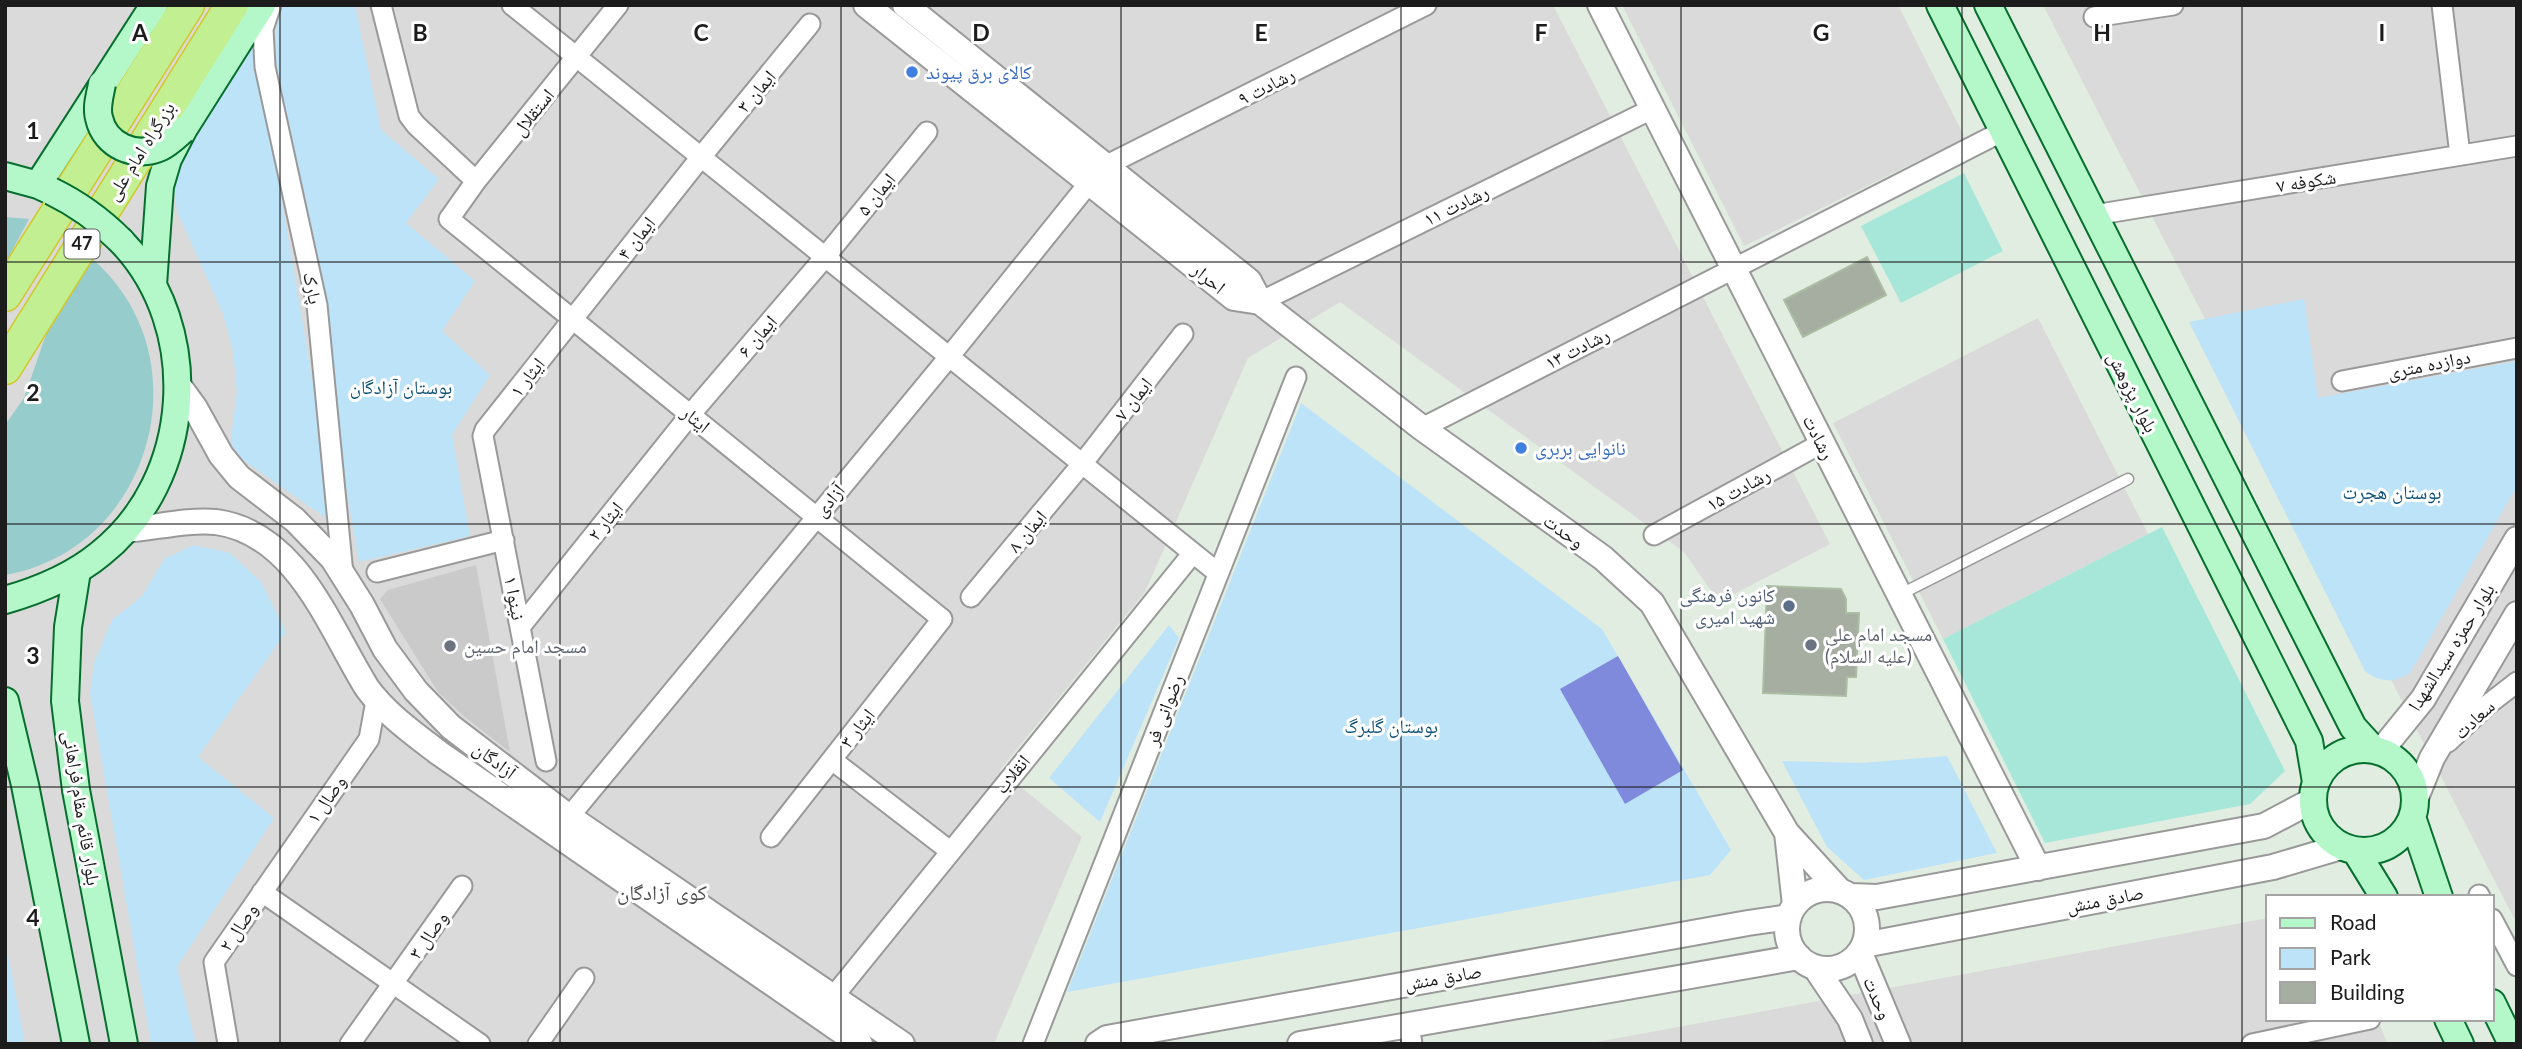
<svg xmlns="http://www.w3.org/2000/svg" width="2522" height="1049" font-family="Lato,'Noto Naskh Arabic',sans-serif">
	<rect width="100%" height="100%" fill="#e2ede1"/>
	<path fill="#d9dad9" d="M 5,5 L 1553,5 L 1830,544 L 1719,602 L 1684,552 L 1340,302 L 1248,358 L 1145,592 L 1000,770 L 1082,837 L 994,1044 L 5,1044 Z
		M 1622,5 L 1898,5 L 1965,138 L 1744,246 Z
		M 2043,5 L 2517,5 L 2517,924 Z
		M 2038,318 L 2148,534 L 1943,639 L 1833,423 Z
		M 2268,918 L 2268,1019 L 2377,1019 L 2388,1044 L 1586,1044 Z"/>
	<path fill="#cacaca" d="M 476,565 L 510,752 L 466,718 L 438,692 L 380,599 L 388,590 Z"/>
	<path fill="#a7e7d9" d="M 1964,173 L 2003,251 L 1901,303 L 1861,226 Z
		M 2162,527 L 2285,771 L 2250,804 L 2045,843 L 1943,639 Z"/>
	<path fill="#96cccb" d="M 5,217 L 29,219 L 5,264 Z
		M 90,257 C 206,354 154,549 5,575 L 5,425 L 24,398 L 47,332 Z"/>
	<path fill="#bde3f8" d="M 281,5 L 355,5 L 381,130 L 439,179 L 406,223 L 475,281 L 442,331 L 490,375 L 452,435 L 470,536 L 359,562 L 336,430 L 329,320 L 299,217 L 272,54 Z
		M 254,36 L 335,514 L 326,518 L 233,453 L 231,436 L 237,392 L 233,351 L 223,314 L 177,211 L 173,182 L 184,145 Z
		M 2304,299 L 2318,398 L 2517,361 L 2517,486 L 2410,673 C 2393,683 2380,683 2365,671 L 2189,322 Z
		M 1301,403 L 1602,629 L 1731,850 L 1710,875 L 1067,992 Z
		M 193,545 L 230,553 L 261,582 L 286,632 L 198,757 L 274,818 L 177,967 L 196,1044 L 151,1044 L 90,693 L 94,663 L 112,620 L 142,596 L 164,559 Z
		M 1169,625 L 1179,638 L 1100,822 L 1049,778 Z
		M 1947,756 L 1997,853 L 1864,880 L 1827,847 L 1782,761 L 1861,763 Z
		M 5,938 L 25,1044 L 5,1044 Z"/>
	<path fill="#7f8adc" d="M 1618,656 L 1683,770 L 1625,804 L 1560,689 Z"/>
	<path fill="#a5aea1" stroke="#abbea4" stroke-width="2" d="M 1867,257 L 1886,295 L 1803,337 L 1784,300 Z
		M 1767,586 L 1841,589 L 1846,599 L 1846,613 L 1859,613 L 1856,677 L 1847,677 L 1846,696 L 1763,693 Z"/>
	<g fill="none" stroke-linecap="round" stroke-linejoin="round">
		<g stroke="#999" stroke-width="13">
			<path id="service" d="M 1901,594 L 2128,479"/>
		</g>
		<g stroke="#999" stroke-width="23">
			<path id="minor" d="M 271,5 L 263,29 L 265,67 L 317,305 L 343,574
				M 381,5 L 409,116 L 416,125 L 476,181
				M 512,5 L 1218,573
				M 618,5 L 476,181 L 449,219 L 942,619 L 771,837
				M 2442,5 L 2460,155
				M 2094,17 L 2173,5
				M 1105,166 L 1426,5
				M 2094,215 L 2517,146
				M 1260,302 L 1652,109
				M 2342,381 L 2517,348
				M 1422,428 L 2003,131
				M 1654,535 L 1822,443
				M 377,572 L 504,540
				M 971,597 L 1082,464 L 1183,334
				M 520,627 L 690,415 L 825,257 L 927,132
				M 2448,742 L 2486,706 L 2517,682
				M 832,760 L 950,851
				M 546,761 L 483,436 L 485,430 L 701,157 L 810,24
				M 569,817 L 949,357 L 1089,183
				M 262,892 L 480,1044
				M 2479,895 L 2480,897
				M 2492,919 L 2517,966
				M 833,997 L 1193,553
				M 1409,1024 L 1412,1044
				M 228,1044 L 214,962 L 369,739 L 376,701
				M 350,1044 L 462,886
				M 538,1044 L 584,978
				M 1033,1044 L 1296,377
				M 2252,1044 L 2370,1019"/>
		</g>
		<g stroke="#999" stroke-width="28">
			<path id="tertiary" d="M 866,5 L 1234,298 L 1260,302
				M 905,5 L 1249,281 L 1260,302 L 1422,428 L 1603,558 L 1652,603 L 1787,833 L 1840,891
				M 1600,5 L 2038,868
				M 179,386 L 195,408 L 221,455 L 239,477 L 295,520 L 333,559 L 362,605 L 385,649 L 416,691 L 451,727 L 569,817 L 902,1044
				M 125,530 C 154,528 188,519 216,522 C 297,533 329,627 367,688 C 386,714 413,733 439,753 L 860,1044
				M 2380,752 L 2423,699 L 2517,539
				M 2415,800 L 2432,758 L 2517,614
				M 1787,833 L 1795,905
				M1787 929a40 40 0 1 1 80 0a40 40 0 1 1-80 0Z
				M 1851,896 L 1877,897 L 2264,826 L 2313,800
				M 1864,945 L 2273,867 L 2344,846
				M 1860,953 L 1898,1044
				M 1815,967 L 1850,1019 L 1860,1044
				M 1098,1044 L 1107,1038 L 1748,923 L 1789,917
				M 1300,1044 L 1799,957"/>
		</g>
		<g stroke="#066f2e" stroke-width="30">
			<path id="secondary" d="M 1940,5 L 2309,741 L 2316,782
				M 1988,5 L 2353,727 L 2373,749
				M 5,176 L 38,185 L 51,191
				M 38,185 L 154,5
				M 153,285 L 160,186 L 168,159 L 183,130 L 262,5
				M 77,571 L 68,627 L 65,701 L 76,790 L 124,1044
				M 5,600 C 40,590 72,577 100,554 C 194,480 204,327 121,241
				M 5,701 L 25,785 L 76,1044
				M2313 800a51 51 0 1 1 102 0a51 51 0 1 1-102 0Z
				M 2412,817 L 2439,897
				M 2355,850 L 2384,897
				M 2492,1003 L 2512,1044
				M 2448,1019 L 2460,1044"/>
		</g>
		<g stroke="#d3c726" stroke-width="35">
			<path id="trunk" d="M 5,295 L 188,5
				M 5,368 L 232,5"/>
		</g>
		<use href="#service" stroke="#fff" stroke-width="10"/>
		<use href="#minor" stroke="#fff" stroke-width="19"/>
		<use href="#tertiary" stroke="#fff" stroke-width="24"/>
		<use href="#secondary" stroke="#b4f8ca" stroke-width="26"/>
		<use href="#trunk" stroke="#c2ef91" stroke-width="32"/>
		<g stroke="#066f2e" stroke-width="30" stroke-linecap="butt">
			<path id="secondary-bridge" d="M 102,84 C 100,95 96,107 99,118 C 105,146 136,159 161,147 C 169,143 176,136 183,130
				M 51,191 C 78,204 100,220 121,241"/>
		</g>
		<use href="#secondary-bridge" stroke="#b4f8ca" stroke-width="26"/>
	</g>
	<path fill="none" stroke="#1c1c1c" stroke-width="2" stroke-opacity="0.55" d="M 280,5 L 280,1044M 560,5 L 560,1044M 841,5 L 841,1044M 1121,5 L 1121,1044M 1401,5 L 1401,1044M 1681,5 L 1681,1044M 1962,5 L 1962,1044M 2242,5 L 2242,1044M 5,262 L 2517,262M 5,524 L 2517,524M 5,787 L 2517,787"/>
	<g fill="#3f7fe0" stroke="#fff" stroke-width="2.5">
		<circle cx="912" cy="72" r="7"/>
		<circle cx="1521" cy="448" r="7"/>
	</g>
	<circle fill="#5c6f8a" stroke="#fff" stroke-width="2.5" cx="1789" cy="606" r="7"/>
	<g fill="#6b7280" stroke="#fff" stroke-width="2.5">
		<circle cx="1811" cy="645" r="7"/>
		<circle cx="450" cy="646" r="7"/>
	</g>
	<g text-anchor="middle" stroke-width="6" stroke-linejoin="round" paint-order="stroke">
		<rect fill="#fff" stroke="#606060" stroke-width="2" x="64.5" y="229.5" width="35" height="29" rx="5"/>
		<g font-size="18" font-weight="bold" fill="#1c1c1c">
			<text x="82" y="250">47</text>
		</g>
		<g font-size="19" fill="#366cbe" stroke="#fff" text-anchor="start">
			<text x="926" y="79">کالای برق پیوند</text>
			<text x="1535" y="455">نانوایی بربری</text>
		</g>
		<g font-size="19" fill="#1c1c1c" stroke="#fff">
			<text transform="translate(1266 86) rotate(-27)" y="7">رشادت ۹</text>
			<text transform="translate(756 91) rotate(-50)" y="7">ایمان ۳</text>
			<text transform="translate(533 112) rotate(-51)" y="7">استقلال</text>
			<text transform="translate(140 151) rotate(-58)" y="7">بزرگراه امام علی</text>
			<text transform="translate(2306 181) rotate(-9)" y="7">شکوفه ۷</text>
			<text transform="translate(876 194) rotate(-51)" y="7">ایمان ۵</text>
			<text transform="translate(1456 205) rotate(-26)" y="7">رشادت ۱۱</text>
			<text transform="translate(636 238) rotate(-52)" y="7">ایمان ۴</text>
			<text transform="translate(1209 278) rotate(39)" y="7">احرار</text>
			<text transform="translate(313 288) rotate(79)" y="7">پارک</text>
			<text transform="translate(757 336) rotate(-49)" y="7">ایمان ۶</text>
			<text transform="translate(1577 348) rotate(-27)" y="7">رشادت ۱۳</text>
			<text transform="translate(2429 364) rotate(-11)" y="7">دوازده متری</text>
			<text transform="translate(527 377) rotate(-52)" y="7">ایثار ۱</text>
			<text transform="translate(2133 392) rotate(63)" y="7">بلوار پژوهش</text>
			<text transform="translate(1133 399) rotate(-52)" y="7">ایمان ۷</text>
			<text transform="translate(696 419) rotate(39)" y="7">ایثار</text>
			<text transform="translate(1819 437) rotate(63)" y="7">رشادت</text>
			<text transform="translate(1738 489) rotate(-29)" y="7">رشادت ۱۵</text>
			<text transform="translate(829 500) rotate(-50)" y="7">آزادی</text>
			<text transform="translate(605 521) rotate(-51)" y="7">ایثار ۲</text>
			<text transform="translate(1027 531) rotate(-50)" y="7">ایمان ۸</text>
			<text transform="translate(1564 531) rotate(36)" y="7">وحدت</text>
			<text transform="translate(515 598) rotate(79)" y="7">نینوا ۱</text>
			<text transform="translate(2451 647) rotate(-58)" y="7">بلوار حمزه سیدالشهدا</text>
			<text transform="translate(1164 710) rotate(-69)" y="7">رضوانی فر</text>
			<text transform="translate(2474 719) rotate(-43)" y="7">سعادت</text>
			<text transform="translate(857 728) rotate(-52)" y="7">ایثار ۳</text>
			<text transform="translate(495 760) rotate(37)" y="7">آزادگان</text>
			<text transform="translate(1012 774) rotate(-51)" y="7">انقلاب</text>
			<text transform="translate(326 799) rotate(-55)" y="7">وصال ۱</text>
			<text transform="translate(82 808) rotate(81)" y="7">بلوار قائم مقام فراهانی</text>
			<text transform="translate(2105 899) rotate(-11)" y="7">صادق منش</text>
			<text transform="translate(238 927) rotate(-56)" y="7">وصال ۲</text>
			<text transform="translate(428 935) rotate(-55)" y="7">وصال ۳</text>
			<text transform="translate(1443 977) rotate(-10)" y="7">صادق منش</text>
			<text transform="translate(1878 998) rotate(67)" y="7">وحدت</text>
		</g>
		<g font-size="19" fill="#0d5176" stroke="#fff">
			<text x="401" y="394">بوستان آزادگان</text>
			<text x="2392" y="499">بوستان هجرت</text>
			<text x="1391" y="733">بوستان گلبرگ</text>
		</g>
		<g font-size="19" fill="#4e5e75" stroke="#fff" text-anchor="end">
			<text x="1775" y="602">کانون فرهنگی<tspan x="1775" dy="22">شهید امیری</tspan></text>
		</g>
		<g font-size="19" fill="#5b616d" stroke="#fff" text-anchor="start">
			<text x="1825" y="641">مسجد امام علی<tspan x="1825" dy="22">(علیه السلام)</tspan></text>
			<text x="464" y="653">مسجد امام حسین</text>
		</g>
		<g font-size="21" fill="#4f4f4f" stroke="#fff">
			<text x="662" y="900">کوی آزادگان</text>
		</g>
	</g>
	<g font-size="23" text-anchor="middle" font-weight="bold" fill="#1c1c1c" stroke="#fff" stroke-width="6" stroke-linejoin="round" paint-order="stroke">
		<text x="140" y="41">A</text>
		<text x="420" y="41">B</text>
		<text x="701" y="41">C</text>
		<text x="981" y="41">D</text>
		<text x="1261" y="41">E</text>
		<text x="1541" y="41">F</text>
		<text x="1821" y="41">G</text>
		<text x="2102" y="41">H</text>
		<text x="2382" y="41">I</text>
		<text x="33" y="139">1</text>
		<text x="33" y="401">2</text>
		<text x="33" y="664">3</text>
		<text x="33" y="926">4</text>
	</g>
	<rect width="2522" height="1049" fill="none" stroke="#1c1c1c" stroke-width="14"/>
	<rect x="2266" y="895" width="228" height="126" fill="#ffffff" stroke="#a4a4a4" stroke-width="2"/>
	<rect x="2280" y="918" width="35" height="10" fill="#b4f8ca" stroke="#a4a4a4" stroke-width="2"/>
	<text x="2330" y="930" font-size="21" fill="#1c1c1c">Road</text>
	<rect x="2280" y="948" width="35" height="21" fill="#bde3f8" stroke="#a4a4a4" stroke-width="2"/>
	<text x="2330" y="965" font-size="21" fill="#1c1c1c">Park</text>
	<rect x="2280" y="982" width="35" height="21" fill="#a5aea1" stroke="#a4a4a4" stroke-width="2"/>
	<text x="2330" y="1000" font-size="21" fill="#1c1c1c">Building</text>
</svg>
